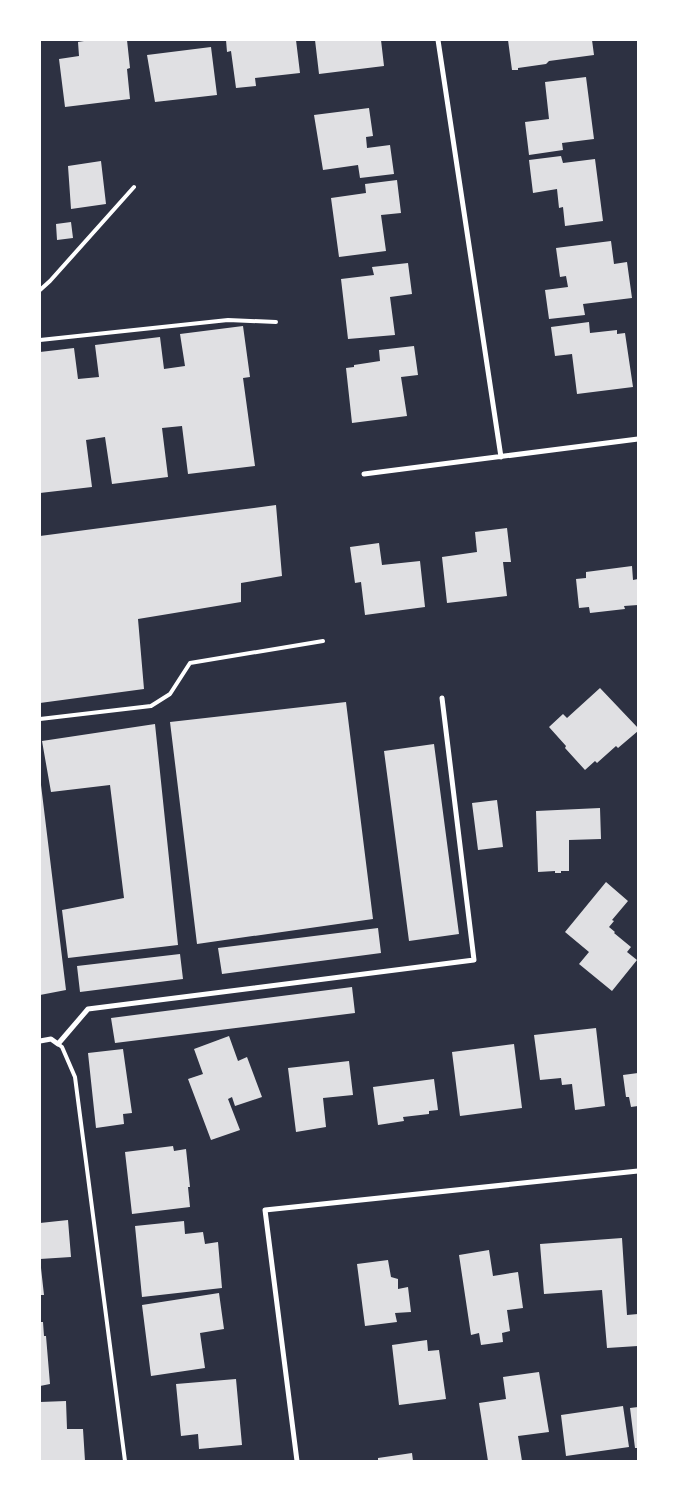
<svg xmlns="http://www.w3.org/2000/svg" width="678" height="1501" font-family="'Fira Sans',sans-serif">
	<rect width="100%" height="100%" fill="#2d3142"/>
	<path fill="#e0e0e3" d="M 90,40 L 127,40 L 130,68 L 127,69 L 130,99 L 65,107 L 59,59 L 79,56 L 78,42 Z
		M 226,40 L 296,40 L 300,73 L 255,78 L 256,86 L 236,88 L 231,51 L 227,52 Z
		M 315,40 L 381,40 L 384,66 L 319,74 Z
		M 508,40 L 592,40 L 594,55 L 549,61 L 546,64 L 518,68 L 518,70 L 512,70 Z
		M 211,47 L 217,95 L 155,102 L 147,55 Z
		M 586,77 L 594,139 L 562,143 L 563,150 L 529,155 L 525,122 L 549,119 L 545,82 Z
		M 369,108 L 373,136 L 366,137 L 367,148 L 390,145 L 394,174 L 360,178 L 358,165 L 323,170 L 314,115 Z
		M 561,156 L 563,163 L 595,159 L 603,221 L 565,226 L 563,207 L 559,208 L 557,189 L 533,193 L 529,160 Z
		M 101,161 L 106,204 L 71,209 L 68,166 Z
		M 397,180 L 401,213 L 381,215 L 386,251 L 339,257 L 331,198 L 366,193 L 365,184 Z
		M 71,222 L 73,238 L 57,240 L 56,224 Z
		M 611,241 L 614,264 L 627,262 L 632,298 L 583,304 L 585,315 L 549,319 L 545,290 L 568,287 L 566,276 L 560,277 L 556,248 Z
		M 408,263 L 412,294 L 390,297 L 395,335 L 348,339 L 341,279 L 374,275 L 372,267 Z
		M 589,322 L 590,333 L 617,330 L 617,334 L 625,333 L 633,387 L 577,394 L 572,354 L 555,356 L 551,327 Z
		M 243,326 L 250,377 L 243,378 L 255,466 L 188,474 L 182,426 L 162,428 L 168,477 L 112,484 L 105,437 L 86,440 L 92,487 L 40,493 L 40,352 L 74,348 L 78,379 L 99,377 L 95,345 L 160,337 L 164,369 L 185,366 L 180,334 Z
		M 414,346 L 418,375 L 401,377 L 407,416 L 352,423 L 346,368 L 354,367 L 354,365 L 380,361 L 379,350 Z
		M 276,505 L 282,576 L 241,583 L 241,602 L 138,619 L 144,689 L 40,703 L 40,536 Z
		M 507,528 L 511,562 L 503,562 L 507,596 L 447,603 L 442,557 L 477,552 L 475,532 Z
		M 379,543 L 382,565 L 420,561 L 425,607 L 365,615 L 361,582 L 355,583 L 350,547 Z
		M 632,566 L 633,580 L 638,579 L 638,605 L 624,606 L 625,609 L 590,613 L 589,607 L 579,608 L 576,579 L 586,578 L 586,572 Z
		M 600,688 L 638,728 L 638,731 L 618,748 L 616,746 L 597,763 L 595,761 L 585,770 L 565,748 L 566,746 L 549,727 L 563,714 L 567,718 Z
		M 346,702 L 373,919 L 197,944 L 170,722 Z
		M 155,724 L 178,945 L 68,958 L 62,910 L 124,898 L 110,785 L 51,792 L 42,741 Z
		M 434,744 L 459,934 L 409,941 L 384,751 Z
		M 40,785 L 41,785 L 66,990 L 40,995 Z
		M 497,800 L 503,847 L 478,850 L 472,803 Z
		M 600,808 L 601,839 L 569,840 L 569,871 L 561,871 L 561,873 L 555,873 L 555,871 L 538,872 L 536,811 Z
		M 606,882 L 628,901 L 612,920 L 614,921 L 609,927 L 615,932 L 614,933 L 631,947 L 627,952 L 637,960 L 612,991 L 579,964 L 589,952 L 565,932 Z
		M 378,928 L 381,953 L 222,974 L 218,948 Z
		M 180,954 L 183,979 L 80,992 L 77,966 Z
		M 352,987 L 355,1013 L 115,1043 L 111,1018 Z
		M 596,1028 L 605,1106 L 575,1110 L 572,1084 L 562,1085 L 561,1078 L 540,1080 L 534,1035 Z
		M 229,1036 L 238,1061 L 247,1057 L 262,1097 L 235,1106 L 232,1097 L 228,1099 L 240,1130 L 211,1140 L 188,1079 L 203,1074 L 194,1049 Z
		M 514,1044 L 522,1108 L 460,1116 L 452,1052 Z
		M 123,1049 L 132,1113 L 123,1114 L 124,1124 L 96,1128 L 88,1053 Z
		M 349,1061 L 353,1095 L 323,1098 L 326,1127 L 296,1132 L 288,1068 Z
		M 638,1073 L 638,1106 L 631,1107 L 629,1097 L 626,1097 L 623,1075 Z
		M 434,1079 L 438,1110 L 429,1111 L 429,1114 L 403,1117 L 404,1121 L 378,1125 L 373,1087 Z
		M 173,1146 L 174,1151 L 186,1149 L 190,1187 L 188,1187 L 190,1207 L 132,1214 L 125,1152 Z
		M 68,1220 L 71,1257 L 40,1259 L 40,1223 Z
		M 184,1221 L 185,1234 L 203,1232 L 205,1244 L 218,1242 L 222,1288 L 142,1297 L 135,1226 Z
		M 622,1238 L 627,1315 L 638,1314 L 638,1346 L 607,1348 L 602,1290 L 544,1294 L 540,1244 Z
		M 489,1250 L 493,1276 L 518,1272 L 523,1308 L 507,1310 L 510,1331 L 502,1333 L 503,1342 L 481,1345 L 479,1333 L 471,1335 L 459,1255 Z
		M 388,1260 L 391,1277 L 398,1279 L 398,1289 L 408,1287 L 411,1312 L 395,1313 L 397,1322 L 365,1326 L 357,1264 Z
		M 40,1268 L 41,1268 L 44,1295 L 40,1295 Z
		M 219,1293 L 224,1329 L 200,1333 L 205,1368 L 151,1376 L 142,1305 Z
		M 40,1322 L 43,1322 L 44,1336 L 46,1336 L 50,1384 L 40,1386 Z
		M 427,1340 L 428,1351 L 439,1350 L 446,1399 L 399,1405 L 392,1345 Z
		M 539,1372 L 549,1432 L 518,1436 L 522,1461 L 488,1461 L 479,1403 L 506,1399 L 503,1377 Z
		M 236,1379 L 242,1445 L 199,1449 L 198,1434 L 181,1436 L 176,1384 Z
		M 66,1401 L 67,1429 L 83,1429 L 85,1461 L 40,1461 L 40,1402 Z
		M 623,1406 L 629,1447 L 566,1456 L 561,1415 Z
		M 638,1407 L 638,1448 L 635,1448 L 630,1408 Z
		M 412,1453 L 413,1461 L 378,1461 L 378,1458 Z"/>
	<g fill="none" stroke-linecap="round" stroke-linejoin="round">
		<path stroke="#fff" stroke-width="4" d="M 40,290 L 50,281 L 134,187
			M 40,340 L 228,320 L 276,322
			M 40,719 L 151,706 L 170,694 L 190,663 L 323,641
			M 58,1044 L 62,1047 L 75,1077 L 125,1461"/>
		<path stroke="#fff" stroke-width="5" d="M 438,40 L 501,457
			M 364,474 L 638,439
			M 40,1041 L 51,1039 L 58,1044 L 88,1009 L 474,960 L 442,698
			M 297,1461 L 265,1210 L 638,1171"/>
	</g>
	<rect width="678" height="1501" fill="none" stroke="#ffffff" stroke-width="82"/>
</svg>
